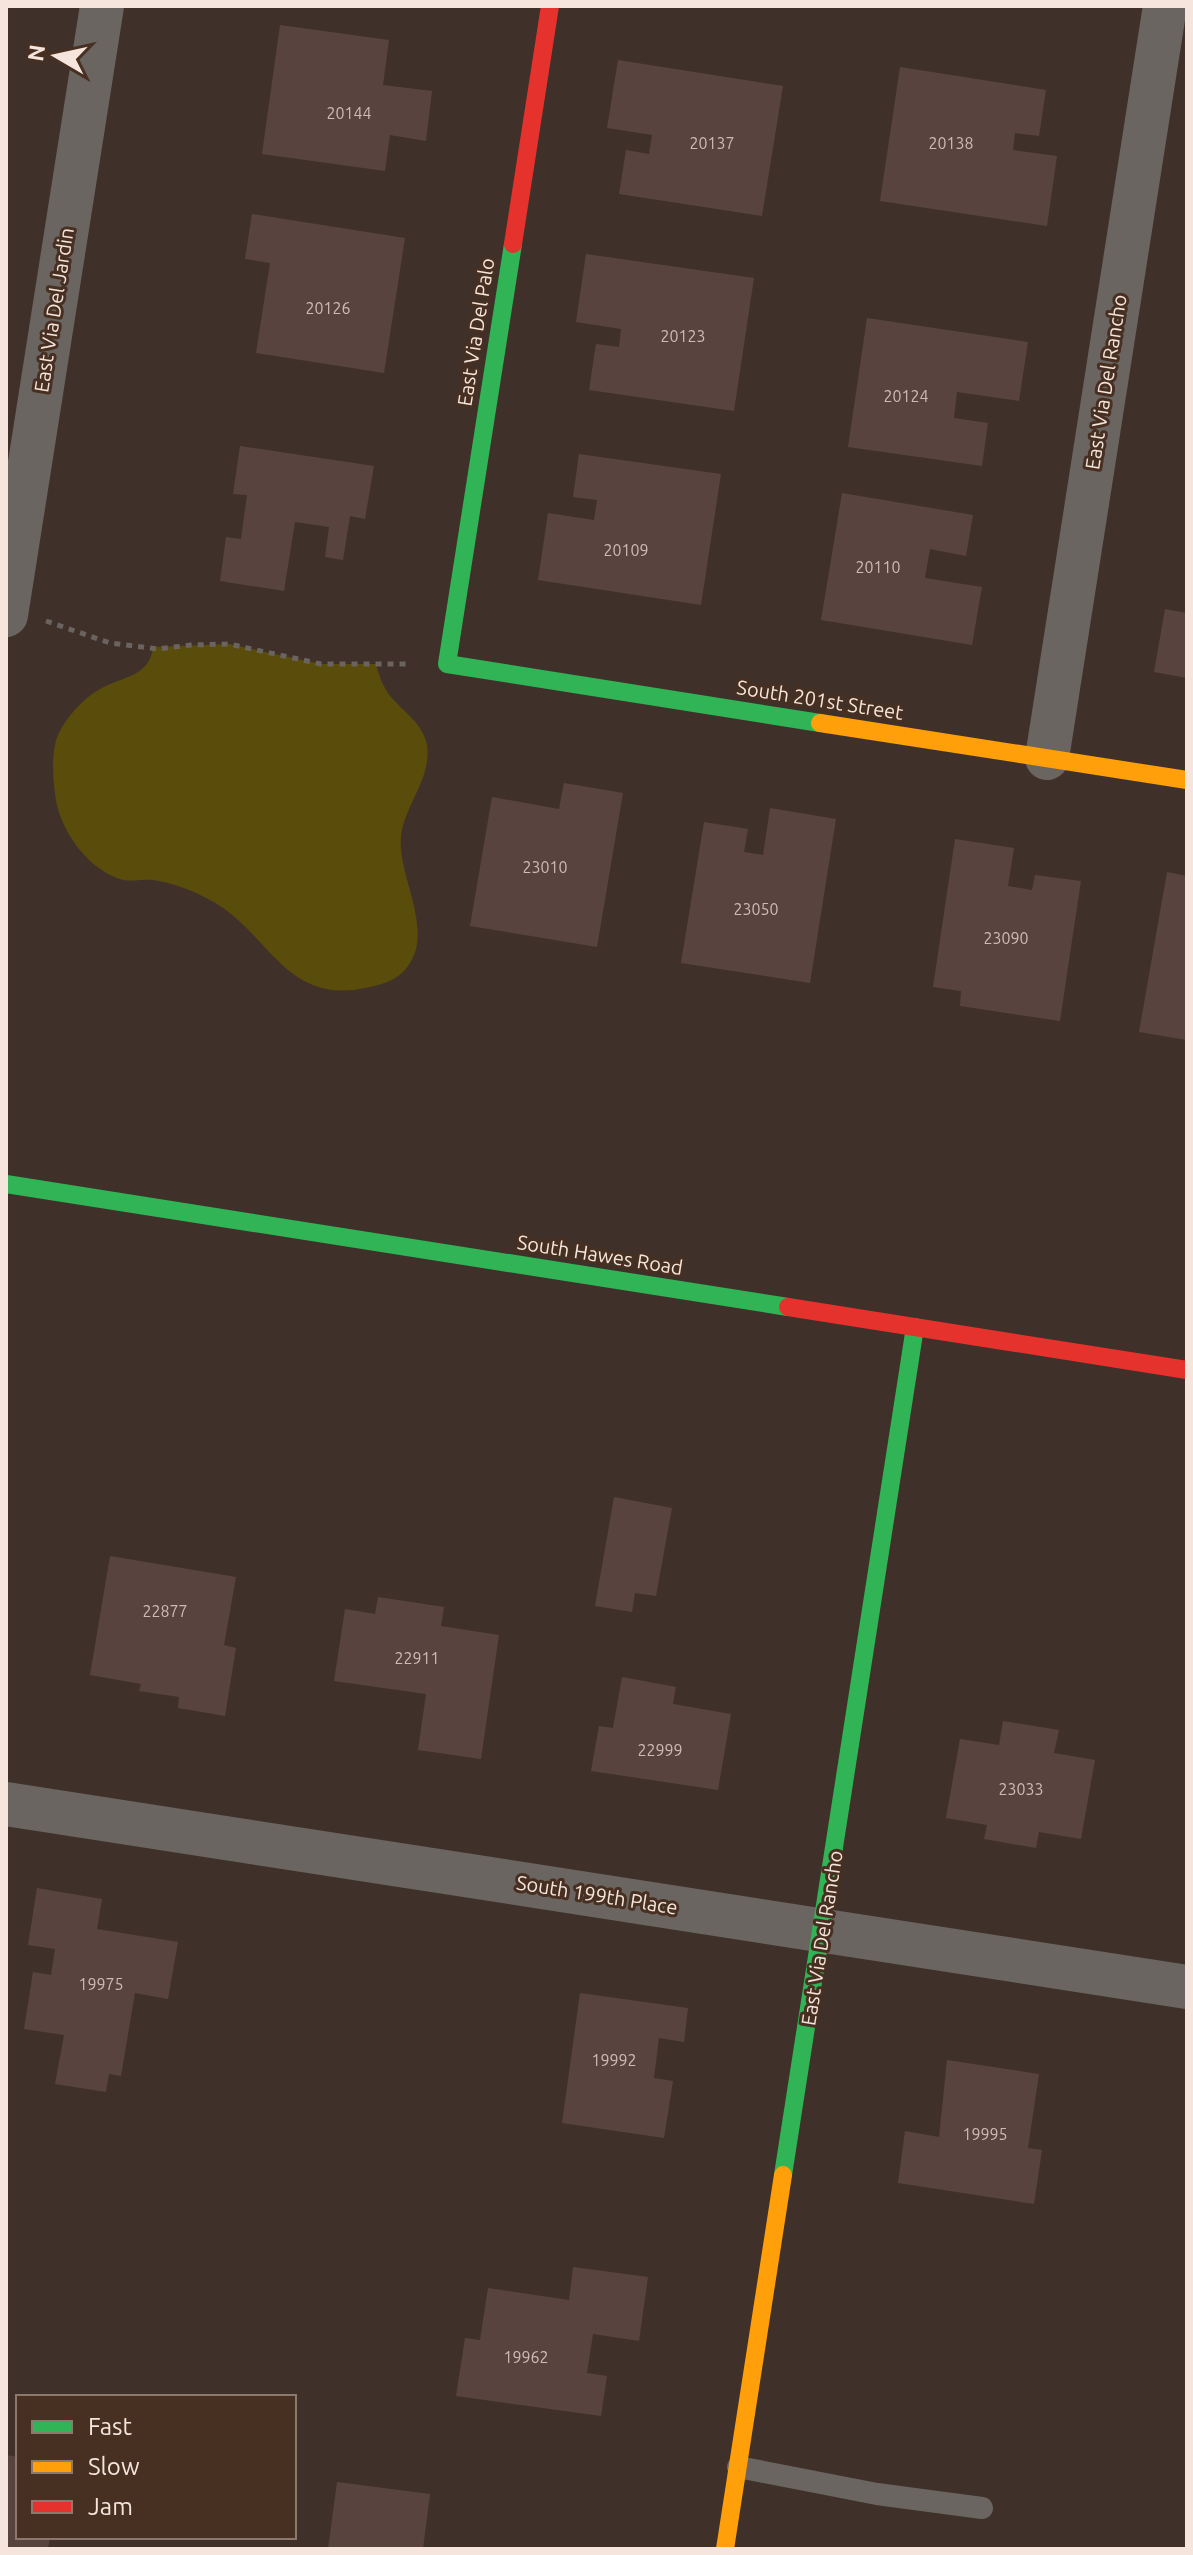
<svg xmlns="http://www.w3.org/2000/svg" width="1193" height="2555" font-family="Ubuntu,sans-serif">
	<rect width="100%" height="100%" fill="#3f3129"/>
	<path fill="#5a4d0c" d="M 229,644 L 321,664 L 376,664 C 379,676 383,687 391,697 C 404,712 423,724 427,745 C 432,779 404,805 401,837 C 397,878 439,936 403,972 C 391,983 379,985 365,988 C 284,1005 269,931 210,900 C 192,890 173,883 153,880 C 141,879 128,883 117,878 C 85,866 58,827 55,793 C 53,779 52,759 55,745 C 59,724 82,699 100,689 C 121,677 150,677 153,647 Z"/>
	<path fill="#59433e" d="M 280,25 L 389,40 L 383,85 L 432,91 L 426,141 L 390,135 L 385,171 L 262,154 Z
		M 618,60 L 783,86 L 762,216 L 619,194 L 626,150 L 649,154 L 652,135 L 607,128 Z
		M 900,67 L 1046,90 L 1039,136 L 1015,133 L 1013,150 L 1057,156 L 1047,226 L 880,201 Z
		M 252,214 L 405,238 L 384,373 L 256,353 L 270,263 L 245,259 Z
		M 586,254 L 754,278 L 734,411 L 589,390 L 596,344 L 619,347 L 621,329 L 576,322 Z
		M 867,318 L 1028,342 L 1019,401 L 957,392 L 954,418 L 988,423 L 982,466 L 848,447 Z
		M 240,446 L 374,466 L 365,519 L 350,516 L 343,560 L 325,557 L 329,527 L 295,522 L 284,591 L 220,581 L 226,537 L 241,539 L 247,495 L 233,494 Z
		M 579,454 L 721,474 L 701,605 L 538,580 L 548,513 L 594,520 L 597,500 L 573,497 Z
		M 842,493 L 973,515 L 966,556 L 930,549 L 925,578 L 982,587 L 972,645 L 821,620 Z
		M 1165,609 L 1187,613 L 1187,678 L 1154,672 Z
		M 564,783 L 623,793 L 597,947 L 470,926 L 492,797 L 559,809 Z
		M 770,808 L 836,819 L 810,983 L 681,963 L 704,822 L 748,829 L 744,852 L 763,855 Z
		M 955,839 L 1014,848 L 1008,886 L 1032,890 L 1035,875 L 1081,881 L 1060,1021 L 960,1006 L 961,991 L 933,987 Z
		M 1167,872 L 1187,876 L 1187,1040 L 1139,1032 Z
		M 614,1497 L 672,1508 L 656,1596 L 635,1593 L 632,1612 L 595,1606 Z
		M 110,1556 L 236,1577 L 224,1645 L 236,1648 L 225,1716 L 178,1708 L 179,1697 L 139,1691 L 141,1684 L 90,1675 Z
		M 378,1597 L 444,1607 L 441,1626 L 499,1635 L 481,1759 L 418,1750 L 426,1694 L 334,1681 L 345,1609 L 375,1614 Z
		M 622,1677 L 676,1687 L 673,1704 L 731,1714 L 718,1790 L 591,1771 L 599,1726 L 613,1728 Z
		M 1003,1721 L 1059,1730 L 1054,1753 L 1095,1760 L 1081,1839 L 1039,1832 L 1036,1848 L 984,1839 L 987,1825 L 946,1818 L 960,1739 L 999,1745 Z
		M 37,1888 L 102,1899 L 97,1929 L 178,1942 L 168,1999 L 135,1993 L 121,2076 L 109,2074 L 106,2092 L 55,2084 L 64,2035 L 24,2029 L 33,1972 L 51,1975 L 55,1949 L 28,1945 Z
		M 580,1993 L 688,2008 L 684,2042 L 659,2038 L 654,2078 L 673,2081 L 664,2138 L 562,2123 Z
		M 947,2060 L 1039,2074 L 1028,2148 L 1042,2150 L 1034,2204 L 898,2183 L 905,2131 L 939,2137 Z
		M 573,2267 L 648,2277 L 639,2341 L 593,2334 L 587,2373 L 607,2376 L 601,2416 L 456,2396 L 465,2338 L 480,2340 L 488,2288 L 569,2300 Z
		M 6,2455 L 18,2457 L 18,2537 L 50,2537 L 48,2549 L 6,2549 Z
		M 337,2482 L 430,2494 L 423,2549 L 328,2549 Z"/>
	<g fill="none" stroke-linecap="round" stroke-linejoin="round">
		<path stroke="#6a635f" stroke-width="5" stroke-dasharray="6 6" stroke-linecap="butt" d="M 46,621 L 110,643 L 158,649 L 191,645 L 229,644 L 321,664 L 406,664"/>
		<path stroke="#6a6560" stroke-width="22" d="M 738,2467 L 877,2494 L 982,2508"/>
		<path stroke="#6a6560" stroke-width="44" d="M 6,615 L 102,6
			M 1047,758 L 1165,6
			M 6,1804 L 1187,1987"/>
		<path stroke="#30b455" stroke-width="18" d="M 513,244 L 447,664 L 820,723
			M 6,1184 L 788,1307
			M 783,2175 L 915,1327"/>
		<path stroke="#ff9f0a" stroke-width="18" d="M 820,723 L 1187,780
			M 725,2549 L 783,2175"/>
		<path stroke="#e5322d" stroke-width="18" d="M 513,244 L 550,6
			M 788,1307 L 1187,1370"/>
	</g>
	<g text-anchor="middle" stroke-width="6" stroke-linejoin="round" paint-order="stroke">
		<g font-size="16" fill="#cebcb4">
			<text x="349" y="119">20144</text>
			<text x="712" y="149">20137</text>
			<text x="951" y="149">20138</text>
			<text x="328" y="314">20126</text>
			<text x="683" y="342">20123</text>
			<text x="906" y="402">20124</text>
			<text x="626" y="556">20109</text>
			<text x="878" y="573">20110</text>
			<text x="545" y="873">23010</text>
			<text x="756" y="915">23050</text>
			<text x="1006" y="944">23090</text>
			<text x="165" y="1617">22877</text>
			<text x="417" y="1664">22911</text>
			<text x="660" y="1756">22999</text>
			<text x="1021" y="1795">23033</text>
			<text x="101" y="1990">19975</text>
			<text x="614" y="2066">19992</text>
			<text x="985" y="2140">19995</text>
			<text x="526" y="2363">19962</text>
		</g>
		<g font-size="20" fill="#f5e5dc" stroke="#472f21">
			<text transform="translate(54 310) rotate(-81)" y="7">East Via Del Jardin</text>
			<text transform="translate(476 332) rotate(-81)" y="7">East Via Del Palo</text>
			<text transform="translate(1106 382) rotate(-81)" y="7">East Via Del Rancho</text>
			<text transform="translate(820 700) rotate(9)" y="7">South 201st Street</text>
			<text transform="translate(600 1255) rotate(9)" y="7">South Hawes Road</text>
			<text transform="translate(597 1895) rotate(9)" y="7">South 199th Place</text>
			<text transform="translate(822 1938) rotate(-81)" y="7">East Via Del Rancho</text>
		</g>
	</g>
	<rect width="1193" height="2555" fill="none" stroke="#f5e5dc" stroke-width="16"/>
	<rect x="16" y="2395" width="280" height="144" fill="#472f21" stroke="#8d786c" stroke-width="2"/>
	<rect x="32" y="2421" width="40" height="12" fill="#30b455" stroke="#8d786c" stroke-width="2"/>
	<text x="88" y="2435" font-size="24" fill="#f5e5dc">Fast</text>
	<rect x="32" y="2461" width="40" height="12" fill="#ff9f0a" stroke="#8d786c" stroke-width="2"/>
	<text x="88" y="2475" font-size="24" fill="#f5e5dc">Slow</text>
	<rect x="32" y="2501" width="40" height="12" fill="#e5322d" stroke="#8d786c" stroke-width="2"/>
	<text x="88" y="2515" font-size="24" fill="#f5e5dc">Jam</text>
	<g transform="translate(56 56) rotate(279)" stroke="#472f21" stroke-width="6" paint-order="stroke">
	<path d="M0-6L14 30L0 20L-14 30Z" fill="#f5e5dc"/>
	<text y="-12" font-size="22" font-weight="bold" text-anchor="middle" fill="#f5e5dc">N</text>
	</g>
</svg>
